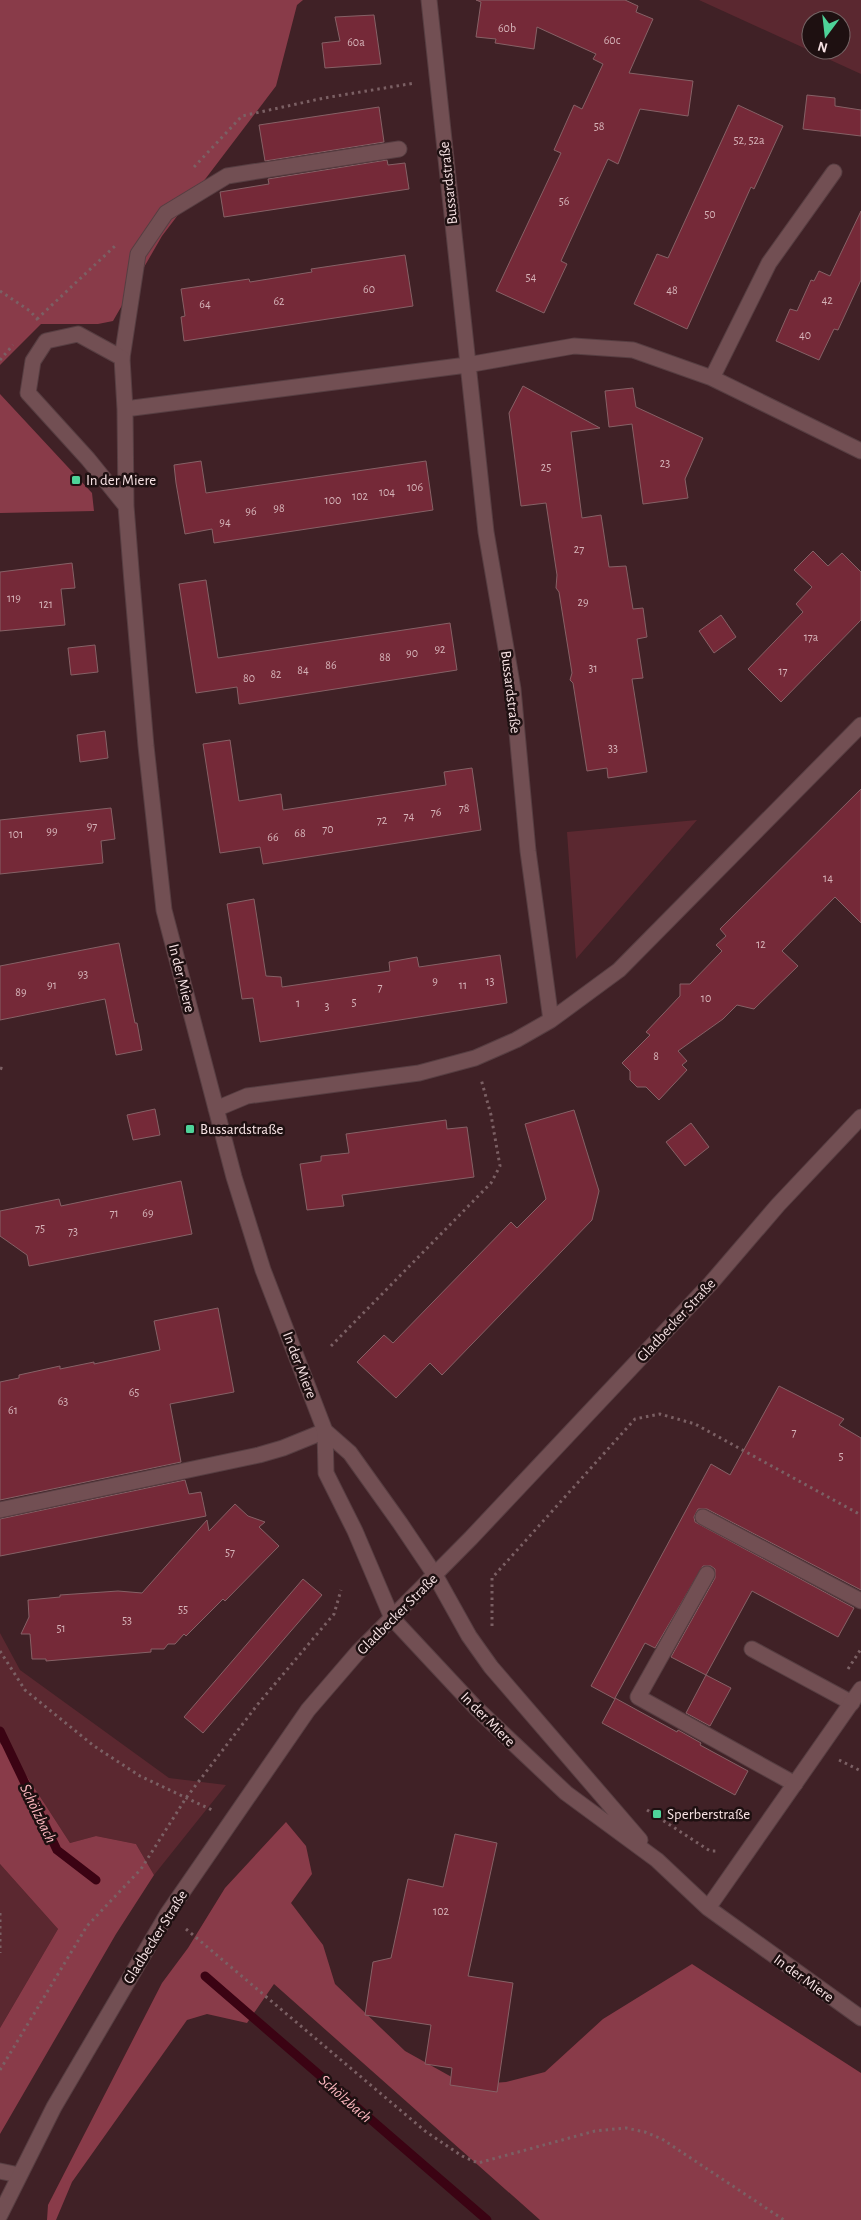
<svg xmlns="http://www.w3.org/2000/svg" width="861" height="2220" font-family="'Alegreya Sans',sans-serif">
	<rect width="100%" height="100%" fill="#402126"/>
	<path fill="#5b2830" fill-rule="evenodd" d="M 699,0 L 861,0 L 861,74 ZM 811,20 L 841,20 L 841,50 L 811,50 Z
		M 697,820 L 576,959 L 567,832 Z
		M 0,1633 L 20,1670 L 169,1778 L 226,1785 L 154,1875 L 136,1844 L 96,1836 L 70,1843 L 15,1758 L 0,1743 Z
		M 0,1864 L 58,1929 L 0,2028 Z"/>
	<path fill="#893b49" d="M 0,0 L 303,0 L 297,5 L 276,86 L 162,236 L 113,321 L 98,324 L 41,324 L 0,365 Z
		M 0,394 L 92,493 L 94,511 L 0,513 Z
		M 0,1743 L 15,1758 L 70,1843 L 96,1836 L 136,1844 L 154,1875 L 116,1934 L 0,2134 L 0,2028 L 58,1929 L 0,1864 Z
		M 286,1822 L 306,1846 L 312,1874 L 291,1903 L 323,1945 L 335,1984 L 405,2051 L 466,2085 L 506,2082 L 545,2072 L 603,2019 L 692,1964 L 861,2073 L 861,2220 L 540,2220 L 274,1984 L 247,2023 L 207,2014 L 187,2020 L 72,2182 L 56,2220 L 47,2220 L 48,2205 L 162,1983 L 188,1948 L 225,1888 Z"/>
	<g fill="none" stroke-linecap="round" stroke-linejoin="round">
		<path stroke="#3b0313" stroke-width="9" d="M 0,1731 L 57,1850 L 96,1880
			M 205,1976 L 487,2220"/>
	</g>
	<path fill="#752938" stroke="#866166" d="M 476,0 L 625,0 L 638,6 L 636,12 L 653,19 L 629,73 L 693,81 L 688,116 L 640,109 L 618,164 L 608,159 L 561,261 L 567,264 L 544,313 L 496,291 L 561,153 L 554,150 L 574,105 L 582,109 L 603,64 L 593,59 L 596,54 L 537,27 L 534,49 L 495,43 L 496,39 L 476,37 L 481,2 Z
		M 374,15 L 381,64 L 325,68 L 322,43 L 340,41 L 335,17 Z
		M 807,95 L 835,98 L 835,106 L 861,110 L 861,136 L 803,129 Z
		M 738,105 L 783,126 L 754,189 L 751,187 L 687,329 L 634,304 L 657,254 L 668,258 Z
		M 379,107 L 384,142 L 265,161 L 259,125 Z
		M 387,160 L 388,165 L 405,163 L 409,189 L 224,217 L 220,192 L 269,184 L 268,179 Z
		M 861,211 L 861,280 L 838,330 L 834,329 L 819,360 L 776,341 L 790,309 L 797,311 L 811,280 L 814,281 L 819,271 L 830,276 Z
		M 405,255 L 413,306 L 184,341 L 181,317 L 185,316 L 181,289 L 249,279 L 250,282 L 312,272 L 311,269 Z
		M 523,386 L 600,428 L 571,432 L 582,518 L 601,515 L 609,567 L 626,566 L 633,609 L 643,608 L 647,637 L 637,639 L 643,678 L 632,679 L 647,772 L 608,778 L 607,768 L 587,771 L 573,683 L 570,680 L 572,673 L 559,592 L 556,588 L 557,575 L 546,503 L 521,506 L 509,413 Z
		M 633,388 L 636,407 L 703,438 L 685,479 L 688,498 L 643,504 L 632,424 L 609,427 L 605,391 Z
		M 201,461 L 206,493 L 426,461 L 433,510 L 214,543 L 212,529 L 185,534 L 176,483 L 174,465 Z
		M 813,551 L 828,566 L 842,553 L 861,572 L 861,620 L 781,702 L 748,669 L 803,612 L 796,604 L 812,587 L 794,570 Z
		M 72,563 L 75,588 L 61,589 L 65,625 L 0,631 L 0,572 Z
		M 206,580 L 218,658 L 450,623 L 457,670 L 239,704 L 237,687 L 196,693 L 179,584 Z
		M 721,615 L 736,637 L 714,653 L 699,631 Z
		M 95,645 L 98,672 L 71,675 L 68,648 Z
		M 105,731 L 108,758 L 80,762 L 77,735 Z
		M 230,740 L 239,801 L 281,794 L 283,810 L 446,785 L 444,772 L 472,768 L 481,830 L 263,864 L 260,847 L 220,853 L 203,744 Z
		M 861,789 L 861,923 L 835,897 L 782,951 L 798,966 L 754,1009 L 737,1005 L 723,1019 L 678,1051 L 687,1061 L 682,1065 L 687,1070 L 659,1100 L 646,1087 L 637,1087 L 630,1080 L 630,1071 L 622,1063 L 650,1035 L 646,1032 L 680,996 L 680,984 L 690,984 L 722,951 L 716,945 L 726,936 L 720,929 Z
		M 111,808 L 115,839 L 101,841 L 103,863 L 0,874 L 0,820 Z
		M 254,899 L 266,976 L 281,977 L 282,987 L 390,971 L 389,962 L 417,957 L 419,967 L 500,955 L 507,1003 L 260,1042 L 253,998 L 242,999 L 227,904 Z
		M 119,943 L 135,1023 L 137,1023 L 142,1050 L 116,1055 L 105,999 L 0,1020 L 0,966 Z
		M 155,1109 L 160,1135 L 133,1140 L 127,1115 Z
		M 574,1110 L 599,1191 L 592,1220 L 442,1375 L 430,1363 L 396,1398 L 357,1362 L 384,1335 L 393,1343 L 511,1222 L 517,1228 L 546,1199 L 525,1124 Z
		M 446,1120 L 447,1129 L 467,1127 L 474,1177 L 342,1195 L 344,1206 L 307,1210 L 300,1164 L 321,1161 L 321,1156 L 349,1153 L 346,1134 Z
		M 691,1123 L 709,1147 L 685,1166 L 666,1142 Z
		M 181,1181 L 192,1234 L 29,1266 L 27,1255 L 0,1236 L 0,1211 L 59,1199 L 61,1206 Z
		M 218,1308 L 234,1392 L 170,1404 L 181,1462 L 0,1500 L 0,1382 L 19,1378 L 19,1375 L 60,1366 L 60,1369 L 94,1362 L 94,1364 L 160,1350 L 154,1321 Z
		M 779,1386 L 844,1419 L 839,1425 L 861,1438 L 861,1590 L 707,1509 L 698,1509 L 694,1517 L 695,1522 L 854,1608 L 838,1637 L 752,1591 L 706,1675 L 671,1657 L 715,1578 L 715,1569 L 711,1566 L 703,1566 L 655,1648 L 645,1643 L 615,1698 L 677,1732 L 678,1730 L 701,1743 L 700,1745 L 748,1771 L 735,1795 L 602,1723 L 615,1699 L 591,1686 L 711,1464 L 730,1475 Z
		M 185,1480 L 189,1494 L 201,1492 L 206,1516 L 0,1556 L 0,1519 Z
		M 235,1504 L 248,1516 L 265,1522 L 259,1527 L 279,1546 L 225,1601 L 223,1599 L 186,1636 L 184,1634 L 175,1644 L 168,1644 L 164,1649 L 151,1649 L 151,1652 L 46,1661 L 46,1659 L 32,1659 L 30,1634 L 21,1634 L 29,1617 L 28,1600 L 60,1597 L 60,1595 L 118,1591 L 142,1593 L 207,1520 L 209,1531 Z
		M 303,1579 L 322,1595 L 203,1733 L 184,1717 Z
		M 706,1675 L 731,1688 L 710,1726 L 686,1713 Z
		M 455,1834 L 497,1843 L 468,1976 L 513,1983 L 497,2092 L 450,2085 L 452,2068 L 425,2064 L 431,2025 L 365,2015 L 373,1962 L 391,1958 L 408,1879 L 443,1887 Z"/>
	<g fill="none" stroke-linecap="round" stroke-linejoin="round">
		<g stroke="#573e42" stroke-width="17">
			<path id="lane" d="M 122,358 L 138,254 L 166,213 L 227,176 L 399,149
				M 0,1510 L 259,1455 L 283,1448 L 325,1431
				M 703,1517 L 861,1601
				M 707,1574 L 638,1697 L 795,1784
				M 752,1649 L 852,1703"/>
		</g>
		<g stroke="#573e42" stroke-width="17">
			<path id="street" d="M 429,0 L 486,532 L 513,689 L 528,851 L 551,1020
				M 712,378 L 769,263 L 834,172
				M 125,409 L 467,365 L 574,346 L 633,350 L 712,378 L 861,451
				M 126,506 L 88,459 L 28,393 L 33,361 L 46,341 L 78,334 L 122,358 L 125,409 L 126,506 L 132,582 L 146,746 L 164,910 L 234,1177 L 263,1270 L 325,1431 L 326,1473 L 355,1531 L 392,1618 L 476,1708 L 566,1793 L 657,1860 L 708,1908 L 861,2018
				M 216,1109 L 247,1096 L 419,1073 L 475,1058 L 516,1040 L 551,1020 L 619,970 L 861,725
				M 325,1431 L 350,1453 L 400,1523 L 435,1575 L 469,1636 L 491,1667 L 640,1840
				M 708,1908 L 861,1689
				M 0,2171 L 19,2175"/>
		</g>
		<g stroke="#573e42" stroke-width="17">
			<path id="secondary" d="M 0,2215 L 54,2107 L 168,1913 L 308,1710 L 358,1652 L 471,1538 L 711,1283 L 778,1205 L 861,1117"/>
		</g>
		<path stroke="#7b6064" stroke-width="3" stroke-dasharray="2.5 4" stroke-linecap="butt" d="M 194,167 L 242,116 L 324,98 L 415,83
			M 0,291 L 30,311 L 38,320
			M 37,319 L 115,246
			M 0,360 L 13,345
			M 0,1068 L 3,1069
			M 331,1346 L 491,1183 L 500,1166 L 491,1115 L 481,1079
			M 492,1626 L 492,1578 L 635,1419 L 660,1414 L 695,1424 L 861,1515
			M 0,1651 L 25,1690 L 94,1746 L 140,1776 L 212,1810
			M 848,1669 L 861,1649
			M 839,1760 L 861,1771
			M 647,1810 L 710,1851 L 719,1851
			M 0,1913 L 0,1953
			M 186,1929 L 425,2131 L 462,2156 L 478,2163 L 595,2131 L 626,2128 L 645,2132 L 662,2139 L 784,2220
			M 0,2070 L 87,1926 L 141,1869 L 186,1798 L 258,1704 L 334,1614 L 341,1590"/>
		<use href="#lane" stroke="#724f53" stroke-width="15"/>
		<use href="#street" stroke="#724f53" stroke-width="15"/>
		<use href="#secondary" stroke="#724f53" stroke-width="15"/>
	</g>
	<g fill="#4ed399" stroke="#1e1011" stroke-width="2">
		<rect x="71" y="475" width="10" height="10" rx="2.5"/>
		<rect x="185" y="1124" width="10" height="10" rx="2.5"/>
		<rect x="652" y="1809" width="10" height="10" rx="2.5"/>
	</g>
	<g text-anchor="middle" stroke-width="5" stroke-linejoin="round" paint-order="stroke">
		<g font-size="12" fill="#d6b4b9">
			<text x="507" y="32">60b</text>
			<text x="612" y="44">60c</text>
			<text x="356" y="46">60a</text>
			<text x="599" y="130">58</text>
			<text x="749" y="144">52, 52a</text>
			<text x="564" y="205">56</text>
			<text x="710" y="218">50</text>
			<text x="531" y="281">54</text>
			<text x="369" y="293">60</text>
			<text x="672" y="294">48</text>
			<text x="827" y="304">42</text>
			<text x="279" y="305">62</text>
			<text x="205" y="308">64</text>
			<text x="805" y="339">40</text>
			<text x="665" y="467">23</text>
			<text x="546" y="471">25</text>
			<text x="415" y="491">106</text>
			<text x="387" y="496">104</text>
			<text x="360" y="500">102</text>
			<text x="333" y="504">100</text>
			<text x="279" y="512">98</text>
			<text x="251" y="515">96</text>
			<text x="225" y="526">94</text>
			<text x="579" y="553">27</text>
			<text x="14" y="602">119</text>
			<text x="583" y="606">29</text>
			<text x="46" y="608">121</text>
			<text x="811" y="641">17a</text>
			<text x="440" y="653">92</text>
			<text x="412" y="657">90</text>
			<text x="385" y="661">88</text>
			<text x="331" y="669">86</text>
			<text x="593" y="672">31</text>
			<text x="303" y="674">84</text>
			<text x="783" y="675">17</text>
			<text x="276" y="678">82</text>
			<text x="249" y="682">80</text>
			<text x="613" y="752">33</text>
			<text x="464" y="812">78</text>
			<text x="436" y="816">76</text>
			<text x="409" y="820">74</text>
			<text x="382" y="824">72</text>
			<text x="92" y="830">97</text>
			<text x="328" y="833">70</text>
			<text x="52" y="835">99</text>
			<text x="300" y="837">68</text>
			<text x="16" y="838">101</text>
			<text x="273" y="841">66</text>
			<text x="828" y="882">14</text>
			<text x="761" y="948">12</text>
			<text x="83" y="978">93</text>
			<text x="435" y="985">9</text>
			<text x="490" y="985">13</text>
			<text x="52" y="989">91</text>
			<text x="463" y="989">11</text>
			<text x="380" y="991">7</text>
			<text x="21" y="996">89</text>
			<text x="706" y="1002">10</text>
			<text x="354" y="1006">5</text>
			<text x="298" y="1007">1</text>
			<text x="327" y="1010">3</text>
			<text x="656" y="1060">8</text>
			<text x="114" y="1217">71</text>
			<text x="148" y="1217">69</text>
			<text x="40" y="1232">75</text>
			<text x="73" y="1235">73</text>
			<text x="134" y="1396">65</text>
			<text x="63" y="1405">63</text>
			<text x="13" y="1414">61</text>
			<text x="794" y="1436">7</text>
			<text x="841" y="1460">5</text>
			<text x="230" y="1556">57</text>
			<text x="183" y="1613">55</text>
			<text x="127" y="1624">53</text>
			<text x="61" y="1632">51</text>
			<text x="441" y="1915">102</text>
		</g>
		<g font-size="15" fill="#f7e2e4" stroke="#1e1011">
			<text transform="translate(448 183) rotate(-96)" y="5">Bussardstraße</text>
			<text transform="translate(511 692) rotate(83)" y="5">Bussardstraße</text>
			<text transform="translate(182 978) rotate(76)" y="5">In der Miere</text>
			<text transform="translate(676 1320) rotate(-47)" y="5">Gladbecker Straße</text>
			<text transform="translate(300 1365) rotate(69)" y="5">In der Miere</text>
			<text transform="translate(397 1614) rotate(-45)" y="5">Gladbecker Straße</text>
			<text transform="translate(488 1719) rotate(45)" y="5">In der Miere</text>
			<text transform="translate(155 1937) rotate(-58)" y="5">Gladbecker Straße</text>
			<text transform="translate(804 1978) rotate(36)" y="5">In der Miere</text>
		</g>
		<g font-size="15" fill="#f7e2e4" stroke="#1e1011" text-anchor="start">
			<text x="86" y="485">In der Miere</text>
			<text x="200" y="1134">Bussardstraße</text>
			<text x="667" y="1819">Sperberstraße</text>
		</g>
		<g font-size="16" font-style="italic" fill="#ffb9c1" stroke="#1e1011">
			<text transform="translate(39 1813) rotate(64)" y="6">Schölzbach</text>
			<text transform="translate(346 2098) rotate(41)" y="6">Schölzbach</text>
		</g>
	</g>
	<g transform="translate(826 35) rotate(195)"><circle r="24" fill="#1e1011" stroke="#756465"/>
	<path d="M0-4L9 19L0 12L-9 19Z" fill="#4ed399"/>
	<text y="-8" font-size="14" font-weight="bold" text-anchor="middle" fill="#f7e2e4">N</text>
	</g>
</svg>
